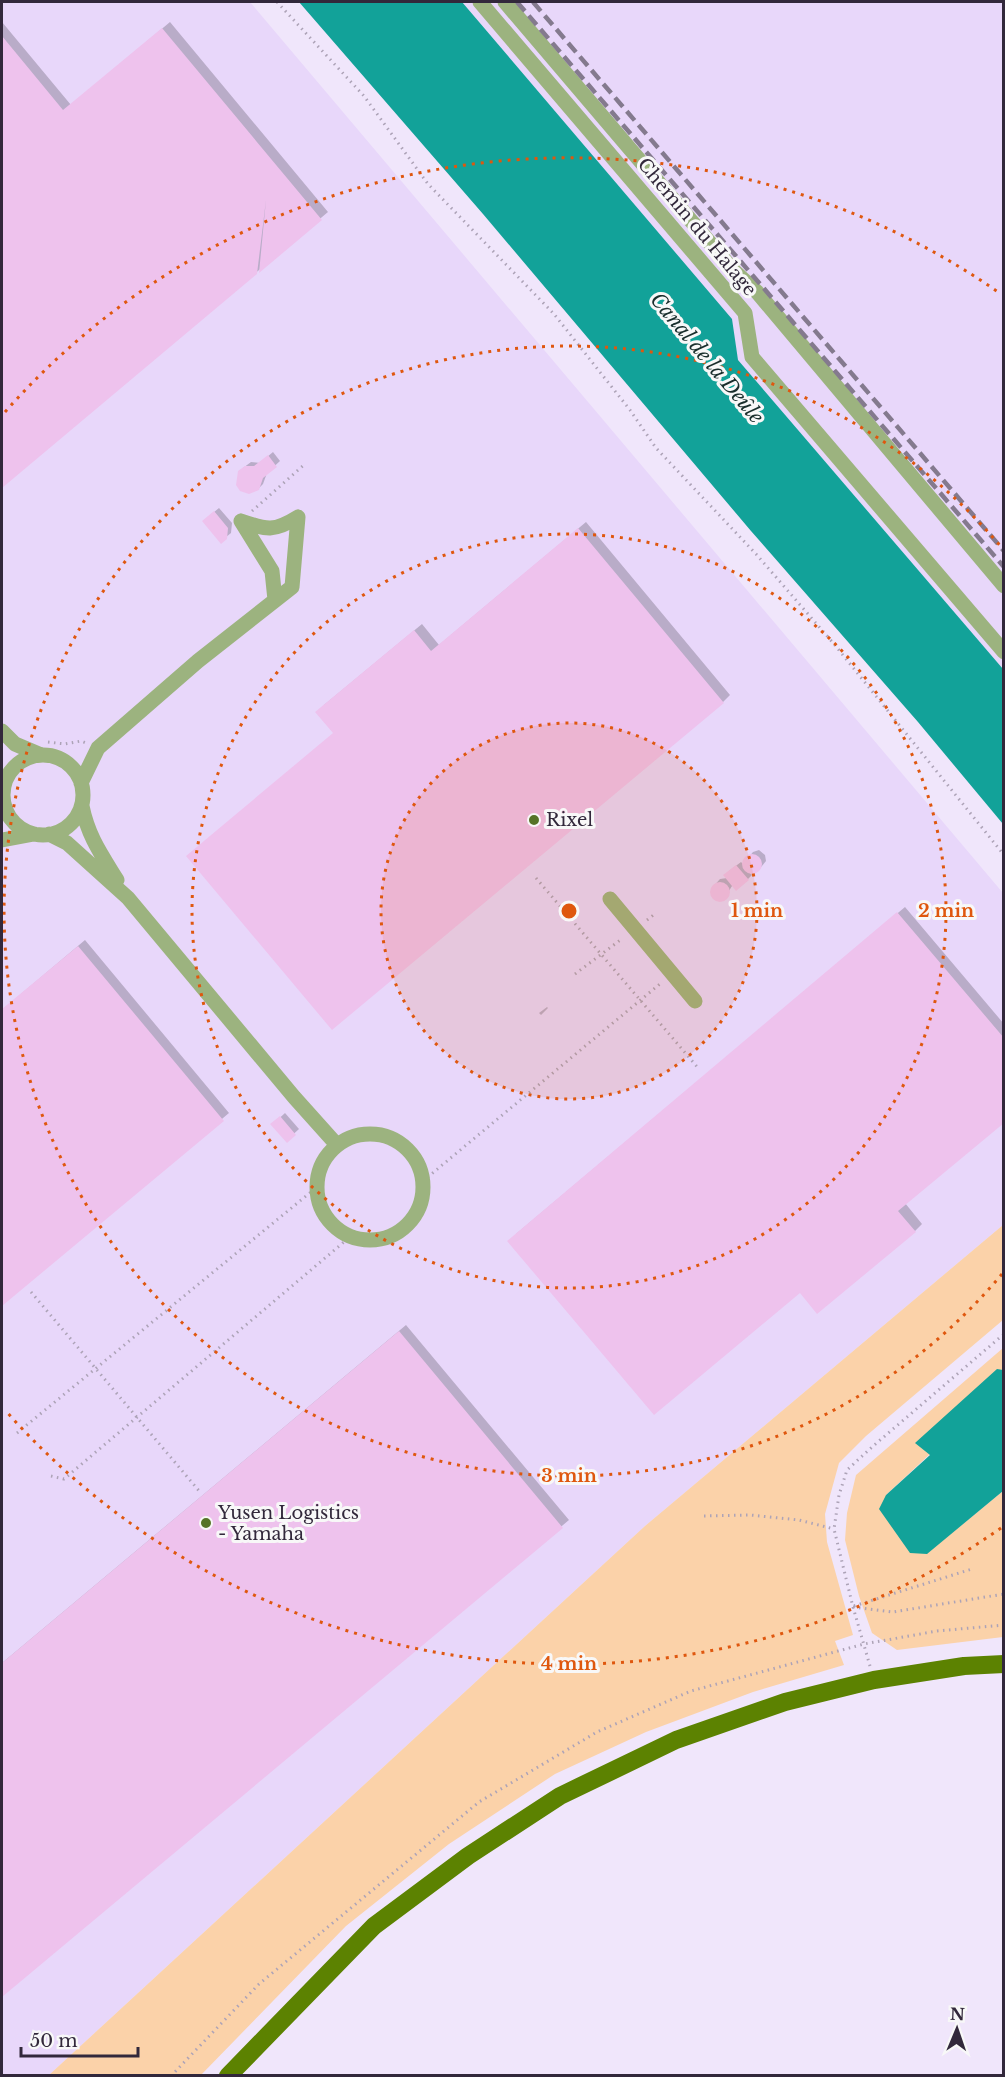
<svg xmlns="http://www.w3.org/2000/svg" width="1005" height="2077" font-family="'Libre Baskerville',serif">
	<rect width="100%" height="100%" fill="#f0e6fb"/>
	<path fill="#e8d7fa" d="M 2,2 L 250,2 L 1003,893 L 1003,1225 L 645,1526 L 49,2075 L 2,2076 Z
		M 462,2 L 1003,2 L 1003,669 L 738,360 L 731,319 Z"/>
	<path fill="#fbd2a9" d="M 1003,1225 L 1003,1320 L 866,1436 L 839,1463 L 825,1514 L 827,1542 L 853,1635 L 835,1641 L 844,1665 L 753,1692 L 646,1732 L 555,1774 L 449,1844 L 346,1926 L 201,2075 L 49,2075 L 645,1526 Z
		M 1003,1348 L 1003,1370 L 997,1370 L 916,1443 L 930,1454 L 886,1495 L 926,1554 L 1003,1491 L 1003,1637 L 897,1650 L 872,1633 L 859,1596 L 845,1540 L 847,1513 L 856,1475 Z"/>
	<path fill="#12a299" d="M 299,2 L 462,2 L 732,319 L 738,360 L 1003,669 L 1003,824 L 918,722 L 751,531 L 483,214 Z
		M 997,1369 L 1003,1370 L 1003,1491 L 927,1554 L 910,1553 L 879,1509 L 886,1495 L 930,1455 L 915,1443 Z"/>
	<path fill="#0003" d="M 2,22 L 71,105 L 170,22 L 328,212 L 2,486 Z
		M 273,452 L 280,461 L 267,473 L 263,484 L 258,489 L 243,468 L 251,462 L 260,463 Z
		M 219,508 L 232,523 L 231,533 L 221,541 L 208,517 Z
		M 586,522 L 730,695 L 723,702 L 334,732 L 324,705 L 422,624 L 439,645 Z
		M 759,850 L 765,855 L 766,861 L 757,872 L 750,873 L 752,875 L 748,879 L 732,886 L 724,899 L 718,900 L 713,896 L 711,889 L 720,879 L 727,878 L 729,871 L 741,862 L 743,864 L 753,852 Z
		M 905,907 L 1004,1024 L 1004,1121 L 905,1203 L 922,1224 L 915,1231 L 818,1312 L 800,1291 L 516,1234 Z
		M 85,940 L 229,1113 L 2,1304 L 2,1010 Z
		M 547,1007 L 548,1008 L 541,1015 L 539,1013 Z
		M 285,1113 L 299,1129 L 287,1140 L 273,1124 Z
		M 406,1325 L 569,1520 L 2,1995 L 2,1663 Z"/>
	<path fill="#eec2ed" d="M 162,28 L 322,220 L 259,273 L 266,200 L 257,274 L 2,488 L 2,36 L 63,110 Z
		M 268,455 L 277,467 L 263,478 L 259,490 L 249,494 L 240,491 L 236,485 L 238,471 L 245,466 L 254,466 Z
		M 214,511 L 228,528 L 227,539 L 221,544 L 202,521 Z
		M 578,528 L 724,703 L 332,1030 L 186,856 L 333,733 L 315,712 L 414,630 L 431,651 Z
		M742 864a10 10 0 1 1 20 0a10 10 0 1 1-20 0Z
		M 736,865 L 749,880 L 736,891 L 723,875 Z
		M710 892a10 10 0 1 1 20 0a10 10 0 1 1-20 0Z
		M 897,912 L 1004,1038 L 1004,1123 L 898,1211 L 916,1232 L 817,1314 L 800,1293 L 654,1415 L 507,1241 Z
		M 78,946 L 224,1121 L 2,1306 L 2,1009 Z
		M 280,1116 L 296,1135 L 287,1143 L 270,1124 Z
		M 399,1331 L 563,1528 L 2,1997 L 2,1663 Z"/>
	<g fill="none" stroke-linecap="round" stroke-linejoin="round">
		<path stroke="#ada3b7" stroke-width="3" stroke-dasharray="1.5 4.5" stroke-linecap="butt" d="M 277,2 L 364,96 L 428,184 L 554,314 L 630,410 L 656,448 L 756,554 L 834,644 L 1004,855
			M 252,511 L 305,464
			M 48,742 L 65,744 L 81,741 L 86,743
			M 536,878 L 699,1069
			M 647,920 L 656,913
			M 575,974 L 623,938
			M 423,1181 L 661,983
			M 31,1292 L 200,1492
			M 17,1433 L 317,1187
			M 51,1476 L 64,1479 L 351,1236
			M 704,1516 L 750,1515 L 799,1520 L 834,1529
			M 854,1606 L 972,1569
			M 853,1607 L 893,1612 L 1004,1594
			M 870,1666 L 853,1607 L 834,1529 L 839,1495 L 847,1470 L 872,1447 L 1004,1334
			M 171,2076 L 259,1984 L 479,1802 L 597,1732 L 691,1691 L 864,1644 L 937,1631 L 1004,1625"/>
		<path stroke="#9cb37f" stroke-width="15" d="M 480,2 L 745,313 L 752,357 L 1004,652
			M 505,2 L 733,270 L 757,292 L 1004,586
			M 241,521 L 272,571 L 275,600
			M 241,521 C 267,530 274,532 298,517
			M 2,731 L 15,744 L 41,755
			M3 795a40 40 0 1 1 80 0a40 40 0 1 1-80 0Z
			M 81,783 L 98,748 L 198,661 L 292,587 L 298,517
			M 82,806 C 88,836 101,854 117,880
			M 49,834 L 67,843 L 128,898 L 294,1097 L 337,1145
			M 2,840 L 34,834
			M 610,899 L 695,1001
			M317 1187a53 53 0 1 1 106 0a53 53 0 1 1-106 0Z"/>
		<path stroke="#5c8201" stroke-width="18" d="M 228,2076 L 374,1926 L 468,1856 L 560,1796 L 676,1740 L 785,1702 L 874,1680 L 964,1666 L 1004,1664"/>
		<path stroke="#847a8e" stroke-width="4.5" stroke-dasharray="12 6" stroke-linecap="butt" d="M 517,2 L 1004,567
			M 533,2 L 1004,551"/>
	</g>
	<circle cx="569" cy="911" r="188" fill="#df570e" fill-opacity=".12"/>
	<g fill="none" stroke="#df570e" stroke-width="3" stroke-dasharray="3 6">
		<circle cx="569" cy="911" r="188"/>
		<circle cx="569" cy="911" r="377"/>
		<path d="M1002 1274A565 565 0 1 1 1002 548"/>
		<path d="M1001 1528A753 753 0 0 1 5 1410M5 412A753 753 0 0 1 1001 294"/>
	</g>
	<g fill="#567327" stroke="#f8f8f8" stroke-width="2">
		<circle cx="534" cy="820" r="6"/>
		<circle cx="206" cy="1523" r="6"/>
	</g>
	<g text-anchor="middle" stroke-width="6" stroke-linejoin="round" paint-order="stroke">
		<g font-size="18" fill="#32283b" stroke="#f8f8f8">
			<text transform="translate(697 227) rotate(50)" y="6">Chemin du Halage</text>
		</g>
		<g font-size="18" fill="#32283b" stroke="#f8f8f8" text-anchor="start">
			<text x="546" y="826">Rixel</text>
			<text x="218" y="1519">Yusen Logistics<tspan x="218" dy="21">- Yamaha</tspan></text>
		</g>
		<g font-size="20" font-style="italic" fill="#192e2c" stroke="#f8f8f8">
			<text transform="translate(707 358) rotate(50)" y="7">Canal de la Deûle</text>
		</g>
	</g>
	<circle cx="569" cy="911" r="9" fill="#df570e" stroke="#f8f8f8" stroke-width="3"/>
	<g font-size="18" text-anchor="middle" font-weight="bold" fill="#df570e" stroke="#f8f8f8" stroke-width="6" stroke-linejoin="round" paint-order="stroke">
		<text x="757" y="917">1 min</text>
		<text x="946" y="917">2 min</text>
		<text x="569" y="1482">3 min</text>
		<text x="569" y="1670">4 min</text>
	</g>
	<rect width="1005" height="2077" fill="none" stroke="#32283b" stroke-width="6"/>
	<g transform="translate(957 2029) rotate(2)" stroke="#f8f8f8" stroke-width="4.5" paint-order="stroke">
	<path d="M0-4.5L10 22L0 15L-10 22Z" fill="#32283b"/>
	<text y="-9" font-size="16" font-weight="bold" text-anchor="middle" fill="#32283b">N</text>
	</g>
	<path d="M21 2047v9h117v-9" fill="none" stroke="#32283b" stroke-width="3"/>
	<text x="30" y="2047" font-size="18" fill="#32283b" stroke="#f8f8f8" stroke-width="4.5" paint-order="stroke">50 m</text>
</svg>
